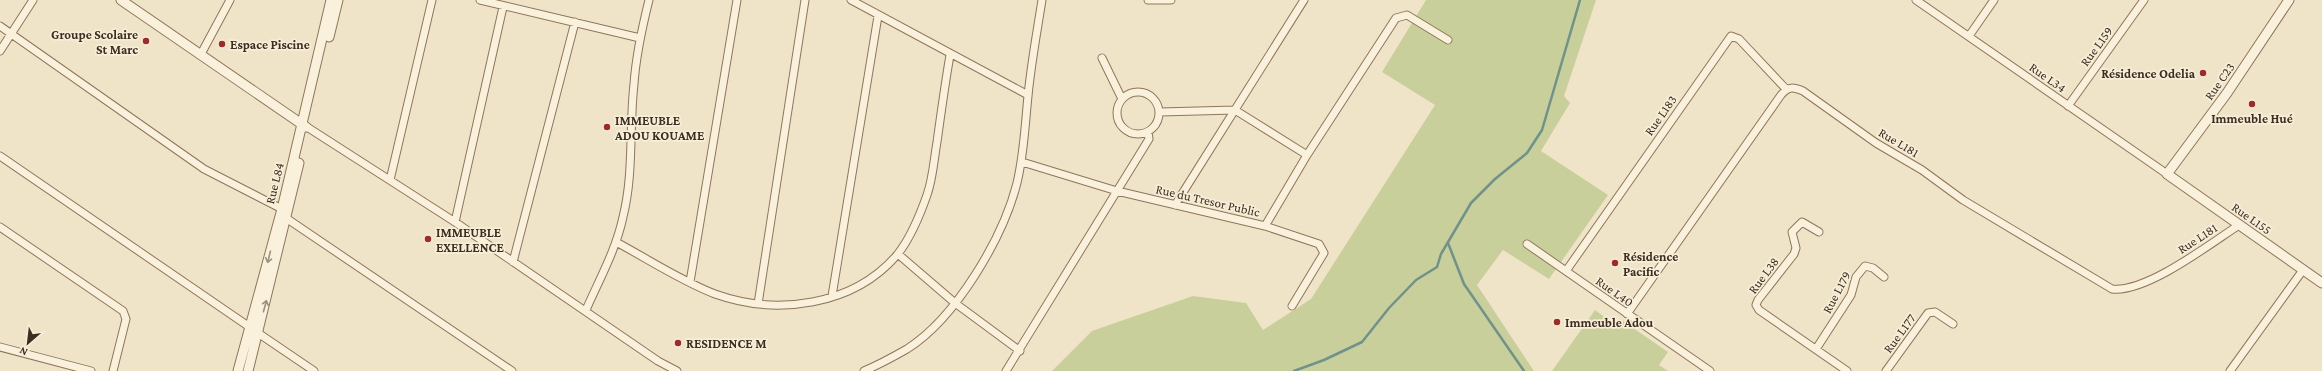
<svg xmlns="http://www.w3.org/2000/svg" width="2322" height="371" font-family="'Crimson Pro',serif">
	<rect width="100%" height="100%" fill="#f0e4c8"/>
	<path fill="#c9cf9b" d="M 1426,0 L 1596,0 L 1564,96 L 1570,103 L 1541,151 L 1608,195 L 1549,279 L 1503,250 L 1477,285 L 1534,371 L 1052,371 L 1092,331 L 1193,296 L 1246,303 L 1263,330 L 1311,299 L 1435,105 L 1382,72 Z
		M 1595,310 L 1615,325 L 1620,319 L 1668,352 L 1659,365 L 1668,371 L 1552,371 Z"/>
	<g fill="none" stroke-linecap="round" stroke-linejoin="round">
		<path stroke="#6f938a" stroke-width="2.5" d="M 1448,243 L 1464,284 L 1524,371
			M 1294,371 L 1324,360 L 1362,342 L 1389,308 L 1416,280 L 1437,267 L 1441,254 L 1471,203 L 1495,179 L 1527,153 L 1542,130 L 1580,0"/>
		<g stroke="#8d765c" stroke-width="9">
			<path id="minor" d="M 480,0 L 640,38
				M 851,0 L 1028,95
				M 1148,0 L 1171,0
				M 1916,0 L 2167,174
				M 0,26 L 204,169 L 282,209
				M 1969,36 L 1994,0
				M 0,51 L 33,0
				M 201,54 L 230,0
				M 1102,58 L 1122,99
				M1117 113a21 21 0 1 1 42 0a21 21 0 1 1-42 0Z
				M 2068,106 L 2144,0
				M 1160,112 L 1235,110 L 1307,155
				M 307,127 L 455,222 L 658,361 L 677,371
				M 0,156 L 251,328
				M 1022,162 L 1117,191 L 1265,226 L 1319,244 L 1324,253 L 1292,306
				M 390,180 L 432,0
				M 1175,205 L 1304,0
				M 286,218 L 512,371
				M 455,222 L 503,7
				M 1265,226 L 1307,155 L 1396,18 L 1407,15 L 1448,40
				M 0,227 L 123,311 L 126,319 L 113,371
				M 1819,232 L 1802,222 L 1792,232 L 1796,248 L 1794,254 L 1758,300 L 1756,305 L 1759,310 L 1847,371
				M 616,242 C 648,259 681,281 715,294 C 777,316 853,306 897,255 C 910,239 920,215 927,195 C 933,178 934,159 937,142 C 941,113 945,84 950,55
				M 1527,244 L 1710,371
				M 898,254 L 955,303 L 1020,351
				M 513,262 L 575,22
				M 1566,271 L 1731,36 L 1739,39 L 1786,89
				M 690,282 L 737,0
				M 832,296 L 878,16
				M 758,304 L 805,0
				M 586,310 C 599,280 616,250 623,217 C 634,173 629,128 634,84 C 636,55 642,28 649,0
				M 1627,314 L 1781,95 C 1789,86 1793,87 1803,91 L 1876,143 L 1922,170 L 1963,200 L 2112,289 C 2146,293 2210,244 2239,225
				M 258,333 L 314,371
				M 0,347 L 91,371
				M 1816,349 L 1851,295 L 1856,277 L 1865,266 L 1873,268 L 1884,277
				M 864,371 C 878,365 893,357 907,349 C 956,318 1003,238 1017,183 C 1024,154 1025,125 1028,96 C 1031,64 1037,32 1042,0
				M 1006,371 L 1149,139 L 1148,132
				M 1886,371 L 1928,313 L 1935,312 L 1953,324
				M 2230,371 L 2303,270"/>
		</g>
		<g stroke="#8d765c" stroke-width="11">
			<path id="tertiary" d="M 121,0 L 306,127
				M 2289,0 L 2227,93 L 2167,174 L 2322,283
				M 329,37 L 338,0
				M 238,371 L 282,209 L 331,0
				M 248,371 L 299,163"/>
		</g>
		<use href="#minor" stroke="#faf1dc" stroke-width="7"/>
		<use href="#tertiary" stroke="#faf1dc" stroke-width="9"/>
	</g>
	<defs><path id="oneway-shaft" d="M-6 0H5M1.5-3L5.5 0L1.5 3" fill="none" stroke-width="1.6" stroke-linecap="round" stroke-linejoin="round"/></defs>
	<g stroke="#9c907e">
		<use href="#oneway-shaft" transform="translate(269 257) rotate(104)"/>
		<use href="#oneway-shaft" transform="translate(265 306) rotate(-75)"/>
	</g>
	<g fill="#9e2a2b" stroke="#f7eed8" stroke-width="1.5">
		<circle cx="146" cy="41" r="4"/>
		<circle cx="222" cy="44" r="4"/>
		<circle cx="2203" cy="73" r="4"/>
		<circle cx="2252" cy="104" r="4"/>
		<circle cx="607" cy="127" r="4"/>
		<circle cx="428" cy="239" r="4"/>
		<circle cx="1615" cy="263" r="4"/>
		<circle cx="1557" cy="322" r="4"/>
		<circle cx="678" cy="343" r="4"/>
	</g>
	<g text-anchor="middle" stroke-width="3.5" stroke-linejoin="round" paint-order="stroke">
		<g font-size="13" font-weight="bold" fill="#3d2e20" stroke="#f7eed8" text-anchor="start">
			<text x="138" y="39" text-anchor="end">Groupe Scolaire<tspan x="138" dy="15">St Marc</tspan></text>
			<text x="230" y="49">Espace Piscine</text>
			<text x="2195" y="78" text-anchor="end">Résidence Odelia</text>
			<text x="2252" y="123" text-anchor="middle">Immeuble Hué</text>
			<text x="615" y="125">IMMEUBLE<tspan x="615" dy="15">ADOU KOUAME</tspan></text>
			<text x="436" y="237">IMMEUBLE<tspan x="436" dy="15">EXELLENCE</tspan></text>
			<text x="1623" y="261">Résidence<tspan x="1623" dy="15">Pacific</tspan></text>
			<text x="1565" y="327">Immeuble Adou</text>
			<text x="686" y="348">RESIDENCE M</text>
		</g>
		<g font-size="13" fill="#3d2e20" stroke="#f7eed8">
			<text transform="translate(2096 46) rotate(-54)" y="5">Rue L159</text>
			<text transform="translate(2048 77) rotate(35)" y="5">Rue L34</text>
			<text transform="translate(2219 81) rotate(-55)" y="5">Rue C23</text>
			<text transform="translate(1660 115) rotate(-55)" y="5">Rue L183</text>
			<text transform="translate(1899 142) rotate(31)" y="5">Rue L181</text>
			<text transform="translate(274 183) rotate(-76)" y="5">Rue L84</text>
			<text transform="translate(1208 200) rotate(13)" y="5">Rue du Tresor Public</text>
			<text transform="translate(2252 218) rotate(35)" y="5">Rue L155</text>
			<text transform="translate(2197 238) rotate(-33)" y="5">Rue L181</text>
			<text transform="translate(1763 275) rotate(-53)" y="5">Rue L38</text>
			<text transform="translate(1615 291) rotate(35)" y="5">Rue L40</text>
			<text transform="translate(1836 292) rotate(-62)" y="5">Rue L179</text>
			<text transform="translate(1899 333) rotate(-54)" y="5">Rue L177</text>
		</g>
	</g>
	<g transform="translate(28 343) rotate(208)" stroke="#f7eed8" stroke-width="3" paint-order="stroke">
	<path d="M0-3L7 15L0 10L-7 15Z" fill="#3d2e20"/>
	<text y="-6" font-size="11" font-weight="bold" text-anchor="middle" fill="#3d2e20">N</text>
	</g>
</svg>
